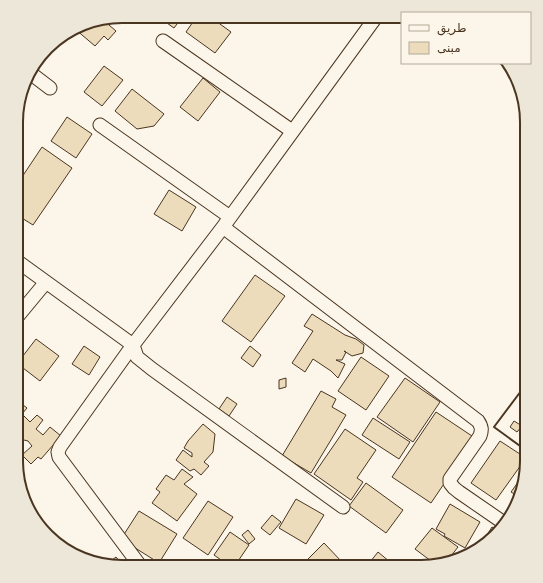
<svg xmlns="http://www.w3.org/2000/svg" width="543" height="583" font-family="'DejaVu Sans',Cairo,sans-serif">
	<rect width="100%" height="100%" fill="#fbf6e9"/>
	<path fill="#ecdcbc" stroke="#4a3520" d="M 157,16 L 183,16 L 174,28 Z
		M 197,16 L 209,16 L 231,32 L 215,53 L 186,32 Z
		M 102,19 L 116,31 L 108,40 L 104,36 L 95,46 L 75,29 L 88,22 Z
		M 104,66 L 123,80 L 102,106 L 84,92 Z
		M 203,78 L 220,92 L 198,121 L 180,107 Z
		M 132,89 L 164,114 L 154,126 L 137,129 L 115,111 Z
		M 67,117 L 92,134 L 76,158 L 51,141 Z
		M 42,147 L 72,168 L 33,225 L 17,215 L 18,183 Z
		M 169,190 L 196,207 L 182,231 L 154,214 Z
		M 255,275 L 285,296 L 251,342 L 222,321 Z
		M 312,314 L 345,335 L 356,339 L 364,345 L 363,353 L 352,356 L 344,351 L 346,352 L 342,360 L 336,360 L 345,364 L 338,378 L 331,371 L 313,359 L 305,372 L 292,363 L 313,331 L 304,326 Z
		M 36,339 L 59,356 L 40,381 L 23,368 L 19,361 Z
		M 84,346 L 100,357 L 89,375 L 72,364 Z
		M 250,346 L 261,355 L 253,367 L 241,358 Z
		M 361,357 L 389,376 L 366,410 L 338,391 Z
		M 286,378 L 286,387 L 279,389 L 279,380 Z
		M 405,378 L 440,402 L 413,442 L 377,417 Z
		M 321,391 L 336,399 L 332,407 L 346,415 L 311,473 L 282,456 Z
		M 227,397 L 237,404 L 229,416 L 219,409 Z
		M 18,401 L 27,408 L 22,414 L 30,422 L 37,415 L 43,420 L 36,429 L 43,435 L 50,427 L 61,436 L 41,459 L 38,457 L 31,464 L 22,455 L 32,446 L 28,441 L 16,438 L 16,434 L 24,426 L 16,419 L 16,417 L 20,413 L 16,410 L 17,403 Z
		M 527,405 L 527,416 L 522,412 Z
		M 436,412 L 475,438 L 431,503 L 392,477 Z
		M 373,418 L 410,442 L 399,459 L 362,435 Z
		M 514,421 L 522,426 L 517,432 L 510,427 Z
		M 203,424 L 215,434 L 213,452 L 204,462 L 209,466 L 201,475 L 194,469 L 190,471 L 176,460 L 183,450 L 192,457 L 192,453 L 184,448 L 188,441 Z
		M 345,429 L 376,450 L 357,478 L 363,482 L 351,500 L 314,474 Z
		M 500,441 L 526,458 L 496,500 L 471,483 Z
		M 182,469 L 193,477 L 184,484 L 197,494 L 177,521 L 152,503 L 160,492 L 156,489 L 166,475 L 174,480 Z
		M 526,471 L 518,496 L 511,492 Z
		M 366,483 L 403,510 L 386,533 L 349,506 Z
		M 296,499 L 324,515 L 306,544 L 279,528 Z
		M 208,501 L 233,517 L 208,555 L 183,538 Z
		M 450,504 L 480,522 L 465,548 L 444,536 L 445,534 L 436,529 Z
		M 139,511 L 177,534 L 159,563 L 121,539 Z
		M 272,515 L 281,522 L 270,535 L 261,528 Z
		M 492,527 L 497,530 L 482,547 L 480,546 Z
		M 432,528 L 458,547 L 448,560 L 435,564 L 415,549 Z
		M 248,530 L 255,539 L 249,544 L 242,535 Z
		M 230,532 L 249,545 L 234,567 L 231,567 L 214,555 Z
		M 324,543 L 342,562 L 337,567 L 315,567 L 308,559 Z
		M 378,552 L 396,567 L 366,567 Z
		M 116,557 L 124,567 L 116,567 L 107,564 Z"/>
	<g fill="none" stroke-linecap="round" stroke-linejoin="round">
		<g stroke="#4a3520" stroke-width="15">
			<path id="street" d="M 163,41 L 292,131
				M 29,72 L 50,88
				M 100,125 L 230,217
				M 223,227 L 478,421 C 482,427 482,430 480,436 L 450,479 L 450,483 L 454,488 L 459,492 L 504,523
				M 17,261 L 133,345 L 137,357 L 152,369 L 343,507
				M 17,317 L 46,282
				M 141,567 L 59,457 L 58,452 L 60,447 L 133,345 L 223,227 L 376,17"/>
		</g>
		<use href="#street" stroke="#fbf6e9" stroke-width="13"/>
		<path stroke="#4a3520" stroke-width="2" d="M 527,383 L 494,427 L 527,451"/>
	</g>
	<path d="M0 0H543V583H0ZM122 23H421A99 99 0 0 1 520 122V461A99 99 0 0 1 421 560H122A99 99 0 0 1 23 461V122A99 99 0 0 1 122 23Z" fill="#ede7d9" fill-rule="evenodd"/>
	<path fill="none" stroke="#4a3520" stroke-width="2" d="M122 23H421A99 99 0 0 1 520 122V461A99 99 0 0 1 421 560H122A99 99 0 0 1 23 461V122A99 99 0 0 1 122 23Z"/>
	<rect x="401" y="12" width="130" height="52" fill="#fbf6e9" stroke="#b4a999"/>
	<rect x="409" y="25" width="20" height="6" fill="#fbf6e9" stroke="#b4a999"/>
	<text x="437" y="32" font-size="12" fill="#4a3520">طريق</text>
	<rect x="409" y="42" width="20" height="12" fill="#ecdcbc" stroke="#b4a999"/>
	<text x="437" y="52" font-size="12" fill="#4a3520">مبنى</text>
</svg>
